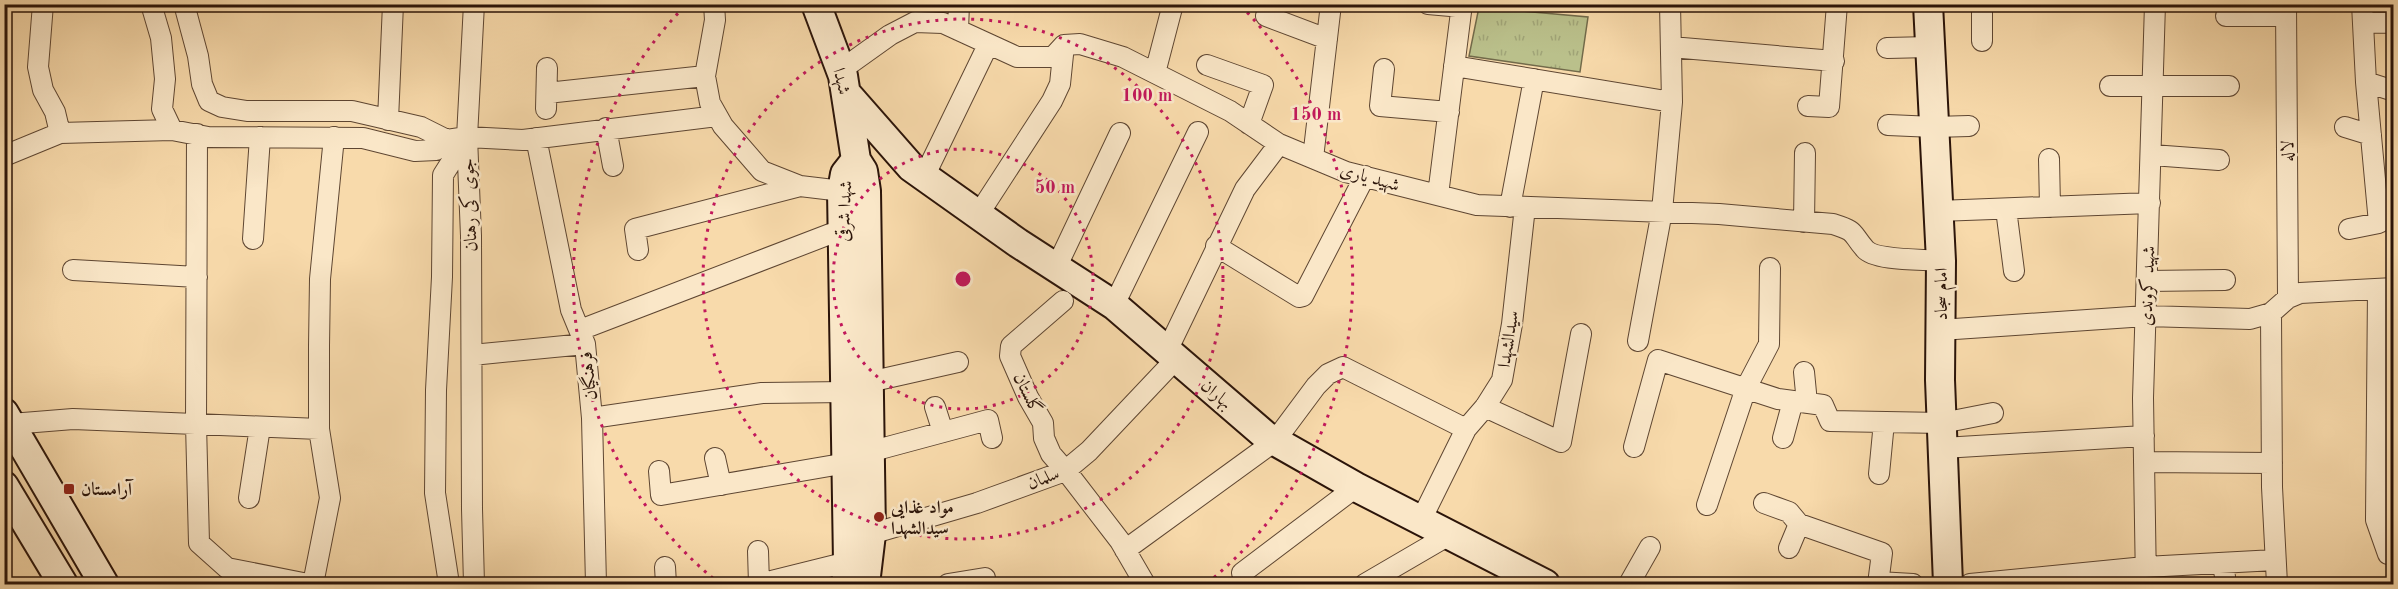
<svg xmlns="http://www.w3.org/2000/svg" width="2398" height="589" font-family="'Old Standard TT',Amiri,serif">
	<defs>
		<pattern id="park-tufts" width="24" height="20" patternUnits="userSpaceOnUse" patternTransform="scale(1.5)"><rect width="24" height="20" fill="#bac08b"/><path d="M3 7l-1-3M5 7V3M7 7l1-3M15 17l-1-3M17 17v-4M19 17l1-3" fill="none" stroke="#a0a477"/></pattern>
	</defs>
	<rect width="100%" height="100%" fill="#f8daab"/>
	<filter id="stains"><feTurbulence type="fractalNoise" baseFrequency=".00333" numOctaves="4"/><feColorMatrix values="0 0 0 0 .2 0 0 0 0 .09 0 0 0 0 .02 0 0 0 .5 -.17"/></filter>
	<radialGradient id="worn" r=".72"><stop offset=".6" stop-color="#630" stop-opacity="0"/><stop offset="1" stop-color="#630" stop-opacity=".3"/></radialGradient>
	<path fill="url(#park-tufts)" stroke="#726a4a" stroke-width="1.5" d="M 1479,7 L 1588,17 L 1580,72 L 1469,56 Z"/>
	<g fill="none" stroke-linecap="round" stroke-linejoin="round">
		<g stroke="#5e4632" stroke-width="22">
			<path id="street" d="M 43,4 L 38,67 L 43,90 L 55,112 L 60,133
				M 151,4 L 161,38 L 165,79 L 162,109 L 172,130 L 208,137 L 363,138 L 415,151 L 436,150 L 447,140
				M 184,4 L 198,56 L 202,84 L 209,101 L 222,107 L 247,111 L 352,111 L 421,127 L 447,140 L 467,137 L 523,140 L 717,116
				M 474,4 L 467,137 L 471,236 L 472,509 L 474,584
				M 714,4 L 715,20 L 705,76 L 710,103 L 723,126 L 762,171 L 800,186 L 842,191
				M 1428,4 L 1462,7
				M 2286,4 L 2288,298
				M 2362,4 L 2366,82 L 2394,91
				M 1266,16 L 1327,39
				M 2226,16 L 2286,16
				M 2363,22 L 2394,23
				M 958,30 L 959,4
				M 1982,41 L 1982,4
				M 1671,47 L 1834,61
				M 1887,48 L 1930,47
				M 1207,65 L 1263,85 L 1249,124
				M 1454,66 L 1672,102
				M 1384,69 L 1380,106 L 1449,112
				M 841,70 L 890,35 L 915,22 L 943,23 L 1017,57 L 1053,57 L 1064,45 L 1080,44 L 1123,57 L 1230,111 L 1279,144 L 1346,172 L 1477,205 L 1719,214 L 1833,224 C 1858,232 1850,232 1865,249 C 1875,261 1925,259 1941,261
				M 1155,73 L 1173,4
				M 2110,86 L 2229,86
				M 547,93 L 705,76
				M 1808,106 L 1829,107 L 1837,4
				M 546,109 L 547,68
				M 388,120 L 393,4
				M 1888,125 L 1934,127 L 1969,126
				M 2345,127 L 2371,135
				M 606,128 L 613,166
				M 197,134 L 196,424 L 199,543 L 227,568 L 308,584
				M 536,138 L 571,310 L 585,344 L 592,418 L 596,584
				M 2152,155 L 2219,160
				M 4,156 L 60,133 L 172,130
				M 1313,158 L 1331,4
				M 2049,159 L 2050,207
				M 924,177 L 988,45
				M 1438,195 L 1462,4
				M 1510,207 L 1534,79
				M 2006,209 L 2014,271
				M 1938,211 L 2150,203
				M 978,215 L 1052,101 L 1060,84 L 1064,45
				M 1804,222 L 1805,153
				M 2349,229 L 2379,223 L 2366,82
				M 253,239 L 260,137
				M 1216,246 L 1299,297 L 1303,296 L 1365,176
				M 638,250 L 635,229 L 800,186
				M 1056,268 L 1120,133
				M 73,270 L 197,277
				M 2147,281 L 2225,280
				M 2378,289 L 2376,520 L 2388,554
				M 1063,301 L 1011,346 L 1010,356 L 1028,397 L 1043,423 L 1044,438 L 1051,454 L 1070,476 L 1120,541 L 1145,584
				M 1114,305 L 1198,132
				M 2271,313 L 2272,487 L 2277,584
				M 580,330 L 830,234 L 842,234
				M 1940,330 L 2146,316 L 2250,319 L 2271,313 L 2288,298 L 2300,293 L 2394,288
				M 1638,341 L 1662,211 L 1672,102 L 1670,4
				M 1167,351 L 1245,189 L 1279,144
				M 472,355 L 585,344
				M 1804,372 L 1807,403
				M 869,382 L 958,362
				M 935,407 L 943,432
				M 1485,407 L 1561,442 L 1581,334
				M 592,418 L 762,393 L 846,392
				M 11,424 L 73,419 L 319,429
				M 1783,438 L 1793,401
				M 1634,447 L 1658,360 L 1778,399 L 1823,405 L 1830,421 L 1942,423 L 1993,413
				M 1943,448 L 2144,436
				M 869,452 L 988,420 L 992,438
				M 715,458 L 721,485
				M 2144,462 L 2272,463
				M 659,471 L 661,495 L 847,463
				M 1879,474 L 1884,422
				M 249,498 L 260,427
				M 1764,503 L 1789,512 L 1799,524 L 1882,553 L 1878,584
				M 1707,505 L 1746,388 L 1769,344 L 1770,268
				M 1421,520 L 1466,429 L 1485,407 L 1502,380 L 1512,324 L 1525,207
				M 871,534 L 977,503 L 1065,471 L 1089,451 L 1176,359
				M 1789,548 L 1799,524
				M 1125,550 L 1275,441 L 1316,386 L 1328,374 L 1343,367 L 1466,429
				M 758,551 L 759,584
				M 2223,563 L 2226,584
				M 665,567 L 666,584
				M 1242,573 L 1356,487
				M 1878,582 L 1913,584
				M 313,584 L 330,498 L 319,429 L 319,346 L 320,279 L 334,137
				M 449,584 L 435,493 L 436,390 L 442,277 L 443,175 L 467,137
				M 759,584 L 848,562
				M 948,584 L 985,578
				M 1365,584 L 1449,535
				M 1629,584 L 1650,547
				M 1970,584 L 2145,567 L 2275,560
				M 2146,584 L 2143,398 L 2155,4"/>
		</g>
		<g stroke="#2b1409" stroke-width="32">
			<path id="secondary" d="M 816,4 L 843,76 L 856,160 L 863,171 L 866,191 L 871,534 L 865,584
				M 1928,4 L 1941,261 L 1940,380 L 1948,584
				M 846,93 L 911,167 L 1018,243 L 1114,305 L 1266,436 L 1356,487 L 1545,584
				M 4,413 L 104,584
				M 4,486 L 63,584
				M 846,584 L 848,562 L 842,191 L 845,174 L 856,160"/>
		</g>
		<use href="#street" stroke="#fae7c8" stroke-width="20"/>
		<use href="#secondary" stroke="#fae7c8" stroke-width="28"/>
	</g>
	<g fill="none" stroke="#c2185b" stroke-width="3" stroke-dasharray="3 6">
		<circle cx="963" cy="279" r="130"/>
		<circle cx="963" cy="279" r="260"/>
		<path d="M720 584A390 390 0 0 1 685 6M1241 6A390 390 0 0 1 1206 584"/>
	</g>
	<g fill="#8f2418" stroke="#fae7c8" stroke-width="2">
		<rect x="63" y="483" width="12" height="12" rx="3"/>
		<circle cx="879" cy="517" r="6"/>
	</g>
	<g text-anchor="middle" stroke-width="5" stroke-linejoin="round" paint-order="stroke">
		<g font-size="18" fill="#2b1409" stroke="#fae7c8">
			<text transform="translate(842 81) rotate(76)" y="6">شهدا</text>
			<text transform="translate(2287 151) rotate(-90)" y="6">لاله</text>
			<text transform="translate(1370 177) rotate(16)" y="6">شهید یاری</text>
			<text transform="translate(469 205) rotate(-92)" y="6">جوی کی رهنان</text>
			<text transform="translate(844 211) rotate(-87)" y="6">شهدا شرقی</text>
			<text transform="translate(2147 286) rotate(-88)" y="6">شهید کروندی</text>
			<text transform="translate(1941 294) rotate(-90)" y="6">امام سجاد</text>
			<text transform="translate(1508 339) rotate(-81)" y="6">سیدالشهدا</text>
			<text transform="translate(588 376) rotate(-96)" y="6">فرهنگیان</text>
			<text transform="translate(1028 393) rotate(64)" y="6">گلستان</text>
			<text transform="translate(1217 394) rotate(41)" y="6">بهاران</text>
			<text transform="translate(1043 478) rotate(-21)" y="6">سلمان</text>
		</g>
		<g font-size="18" font-weight="bold" fill="#2b1409" stroke="#fae7c8" text-anchor="start">
			<text x="81" y="495">آرامستان</text>
			<text x="891" y="513">مواد غذایی<tspan x="891" dy="21">سیدالشهدا</tspan></text>
		</g>
	</g>
	<circle cx="963" cy="279" r="9" fill="#c2185b" stroke="#fae7c8" stroke-width="3"/>
	<g font-size="18" text-anchor="middle" font-weight="bold" fill="#c2185b" stroke="#fae7c8" stroke-width="5" stroke-linejoin="round" paint-order="stroke">
		<text x="1147" y="101">100 m</text>
		<text x="1316" y="120">150 m</text>
		<text x="1055" y="193">50 m</text>
	</g>
	<rect width="2398" height="589" fill="none" stroke="#f8daab" stroke-width="24"/>
	<rect x="6" y="6" width="2386" height="577" fill="none" stroke="#2b1409" stroke-width="3"/>
	<rect x="12" y="12" width="2374" height="565" fill="none" stroke="#2b1409" stroke-width="1.5"/>
	<rect width="100%" height="100%" filter="url(#stains)"/>
	<rect width="100%" height="100%" fill="url(#worn)"/>
</svg>
